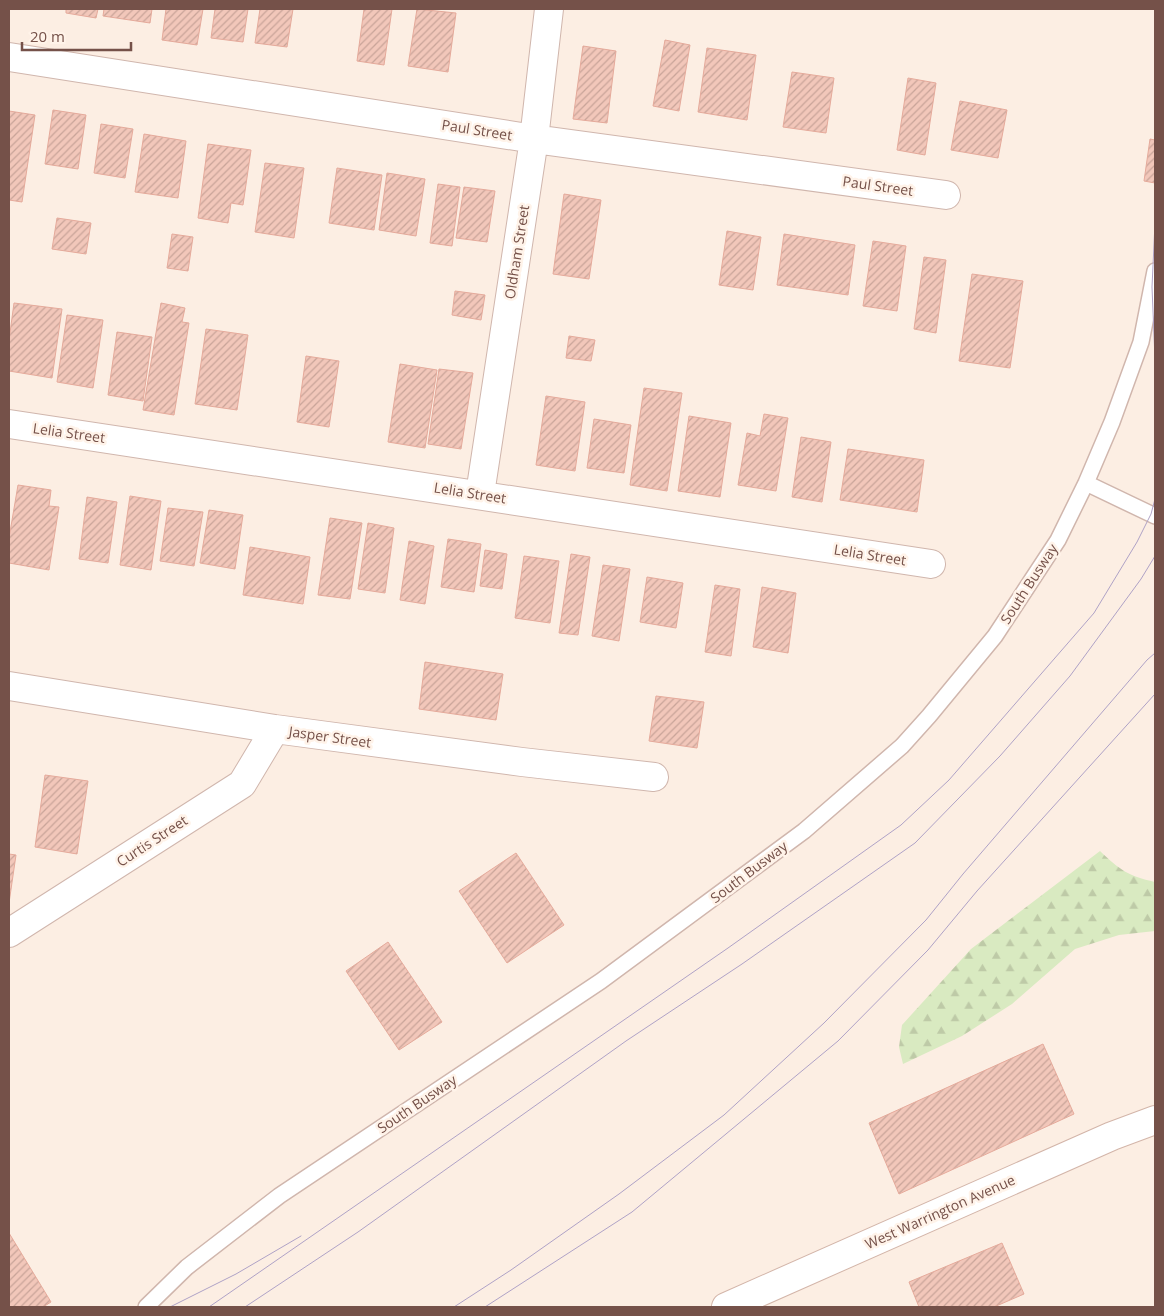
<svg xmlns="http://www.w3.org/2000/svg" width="1164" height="1316" font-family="'Open Sans',sans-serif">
	<defs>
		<pattern id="forest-firs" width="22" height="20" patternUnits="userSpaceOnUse" patternTransform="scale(1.25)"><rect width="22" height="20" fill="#d9eac1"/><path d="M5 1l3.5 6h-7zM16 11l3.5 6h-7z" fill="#becaa7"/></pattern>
		<pattern id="building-hatch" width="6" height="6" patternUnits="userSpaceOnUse" patternTransform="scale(1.25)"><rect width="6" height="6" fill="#f2c7ba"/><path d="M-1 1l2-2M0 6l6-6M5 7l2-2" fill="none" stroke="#c9a499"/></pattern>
	</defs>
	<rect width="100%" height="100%" fill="#fceee3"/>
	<path fill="url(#forest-firs)" d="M 1100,851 C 1120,870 1128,876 1155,882 L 1155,931 L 1119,935 L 1075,949 L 1012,1004 L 962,1036 L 903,1064 L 899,1047 L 902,1025 L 971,949 Z"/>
	<path fill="url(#building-hatch)" stroke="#e5aa9b" d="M 66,9 L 98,9 L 96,18 L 66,13 Z
		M 104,9 L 152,9 L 150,23 L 103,16 Z
		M 166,9 L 203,9 L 197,45 L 162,40 Z
		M 215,9 L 248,9 L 243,42 L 211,38 Z
		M 260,9 L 293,9 L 287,47 L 255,43 Z
		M 364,9 L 392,9 L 384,65 L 357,61 Z
		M 417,9 L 456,13 L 448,72 L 408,66 Z
		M 665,40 L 690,45 L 679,111 L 653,106 Z
		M 583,46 L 616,51 L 607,123 L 573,119 Z
		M 707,48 L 756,55 L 747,120 L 698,112 Z
		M 792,72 L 834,78 L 826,133 L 783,127 Z
		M 908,78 L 936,83 L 925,155 L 897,150 Z
		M 960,101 L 1007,110 L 998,158 L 951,150 Z
		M 53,110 L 86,115 L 78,169 L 45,164 Z
		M 9,111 L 35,115 L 22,202 L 9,200 Z
		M 101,124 L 133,129 L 125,178 L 94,173 Z
		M 144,134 L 186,141 L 178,198 L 135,192 Z
		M 1150,139 L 1155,140 L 1155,183 L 1144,181 Z
		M 208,144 L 251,150 L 243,205 L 231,203 L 228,223 L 198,218 Z
		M 265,163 L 304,168 L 294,238 L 255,232 Z
		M 337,168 L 382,175 L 374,230 L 329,223 Z
		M 387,173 L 425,179 L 416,236 L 379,230 Z
		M 438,184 L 460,187 L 452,246 L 430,243 Z
		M 464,187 L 495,191 L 487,242 L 456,238 Z
		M 564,194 L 601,200 L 589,279 L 553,274 Z
		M 57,218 L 91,223 L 86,254 L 52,249 Z
		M 727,231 L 761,237 L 753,290 L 719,285 Z
		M 172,234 L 193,237 L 188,271 L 167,268 Z
		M 784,234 L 855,245 L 848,295 L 777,285 Z
		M 873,241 L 906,246 L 897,311 L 863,306 Z
		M 924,257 L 946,260 L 936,333 L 914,329 Z
		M 972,274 L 1023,281 L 1010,368 L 959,361 Z
		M 455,291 L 485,295 L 481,320 L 452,315 Z
		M 14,303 L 62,309 L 52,378 L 9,371 L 9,340 Z
		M 161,303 L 185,308 L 182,322 L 189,323 L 174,415 L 143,410 Z
		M 67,315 L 103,320 L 93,388 L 57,382 Z
		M 206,329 L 248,335 L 237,410 L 195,404 Z
		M 117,332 L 152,337 L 143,401 L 108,395 Z
		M 569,336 L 595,340 L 591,361 L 566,358 Z
		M 306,356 L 339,361 L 329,427 L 297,422 Z
		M 400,364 L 437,370 L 425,448 L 388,442 Z
		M 439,369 L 473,373 L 461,449 L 428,444 Z
		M 644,388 L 682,393 L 667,491 L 630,485 Z
		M 546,396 L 585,402 L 575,471 L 536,465 Z
		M 764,414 L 788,418 L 776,491 L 738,485 L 747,433 L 760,436 Z
		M 689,416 L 731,423 L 720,497 L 678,491 Z
		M 594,419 L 631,425 L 624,473 L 587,468 Z
		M 801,437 L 831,442 L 822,502 L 792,497 Z
		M 848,449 L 924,460 L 917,512 L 840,500 Z
		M 18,485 L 51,490 L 49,506 L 59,507 L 49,570 L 9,563 L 9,538 Z
		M 130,496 L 161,501 L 151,570 L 120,565 Z
		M 87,497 L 117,502 L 108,563 L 79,559 Z
		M 168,508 L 203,512 L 194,566 L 160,561 Z
		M 209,510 L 243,515 L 235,569 L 200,563 Z
		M 330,518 L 362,523 L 350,599 L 318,595 Z
		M 368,523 L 394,528 L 385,593 L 358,589 Z
		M 448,539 L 481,544 L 474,592 L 441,587 Z
		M 409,541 L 434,546 L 425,604 L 400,600 Z
		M 250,547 L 310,557 L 303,604 L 243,595 Z
		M 485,550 L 507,554 L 502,589 L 480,586 Z
		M 571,554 L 590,557 L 578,635 L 559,633 Z
		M 524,556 L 559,561 L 550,623 L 515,618 Z
		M 603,565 L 630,569 L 619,641 L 592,636 Z
		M 647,577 L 683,583 L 676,628 L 640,622 Z
		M 715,585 L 740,589 L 731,656 L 705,652 Z
		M 762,587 L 796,593 L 788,653 L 753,647 Z
		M 425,662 L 503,674 L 496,720 L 419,709 Z
		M 656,696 L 704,702 L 697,748 L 649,741 Z
		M 45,775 L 88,781 L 77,854 L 35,847 Z
		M 516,853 L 564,925 L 507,963 L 459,891 Z
		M 9,854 L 16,855 L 9,903 Z
		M 388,942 L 442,1022 L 399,1050 L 346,971 Z
		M 1043,1044 L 1074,1114 L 899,1194 L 869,1123 Z
		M 9,1233 L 51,1302 L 43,1307 L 9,1307 Z
		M 1002,1243 L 1024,1294 L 994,1307 L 919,1307 L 909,1282 Z"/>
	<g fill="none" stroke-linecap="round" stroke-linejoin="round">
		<g stroke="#d0b6ad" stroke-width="18">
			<path id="lane" d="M 1086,483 L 1155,516
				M 146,1307 L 187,1267 L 279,1196 L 601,981 L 804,831 L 902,746 L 929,716 L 995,636 L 1058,540 L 1086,483 L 1112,422 L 1141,342 L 1155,271"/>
		</g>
		<g stroke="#d0b6ad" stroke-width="30">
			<path id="street" d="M 9,57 L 534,139 L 946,195
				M 9,424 L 931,564
				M 480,494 L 534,139 L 549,9
				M 9,686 L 275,729 L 522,762 L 654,777
				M 9,933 L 242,784 L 275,729"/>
		</g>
		<g stroke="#d3b5a9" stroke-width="30">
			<path id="secondary" d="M 726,1307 L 1112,1136 L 1155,1120"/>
		</g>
		<use href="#lane" stroke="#fff" stroke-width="15"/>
		<use href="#street" stroke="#fff" stroke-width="28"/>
		<use href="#secondary" stroke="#fff" stroke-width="28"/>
		<path stroke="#afa2c6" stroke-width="1" d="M 1155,223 L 1152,287 L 1155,359
			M 170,1307 L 236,1274 L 301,1236
			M 209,1307 L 728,948 L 901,825 L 949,780 L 1094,613 L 1137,542 L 1151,514 L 1155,499
			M 245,1307 L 358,1232 L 626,1041 L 742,964 L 915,843 L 1000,756 L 1070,676 L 1141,579 L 1155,556
			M 454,1307 L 511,1270 L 619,1194 L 724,1115 L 824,1023 L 926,920 L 963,874 L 1147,660 L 1155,653
			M 485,1307 L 632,1212 L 838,1041 L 928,950 L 977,891 L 1155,694"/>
	</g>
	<g text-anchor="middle" stroke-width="5" stroke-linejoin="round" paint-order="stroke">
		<g font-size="14" fill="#755149" stroke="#fff3e9">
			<text transform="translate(477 130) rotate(9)" y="5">Paul Street</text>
			<text transform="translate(878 186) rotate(8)" y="5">Paul Street</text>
			<text transform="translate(517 252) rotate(-81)" y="5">Oldham Street</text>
			<text transform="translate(69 433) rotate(8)" y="5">Lelia Street</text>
			<text transform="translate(470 493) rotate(9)" y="5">Lelia Street</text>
			<text transform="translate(870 555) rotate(9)" y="5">Lelia Street</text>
			<text transform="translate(1029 584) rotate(-57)" y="5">South Busway</text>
			<text transform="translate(330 737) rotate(8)" y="5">Jasper Street</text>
			<text transform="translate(152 841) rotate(-33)" y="5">Curtis Street</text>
			<text transform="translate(749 872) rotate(-37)" y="5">South Busway</text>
			<text transform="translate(417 1104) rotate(-34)" y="5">South Busway</text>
			<text transform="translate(940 1212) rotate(-24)" y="5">West Warrington Avenue</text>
		</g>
	</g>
	<rect width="1164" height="1316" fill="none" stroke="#755149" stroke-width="20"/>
	<path d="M22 42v8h109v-8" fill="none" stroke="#755149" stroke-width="2.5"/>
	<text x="30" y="42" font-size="15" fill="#755149" stroke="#fff3e9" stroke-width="4" paint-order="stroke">20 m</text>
</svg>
